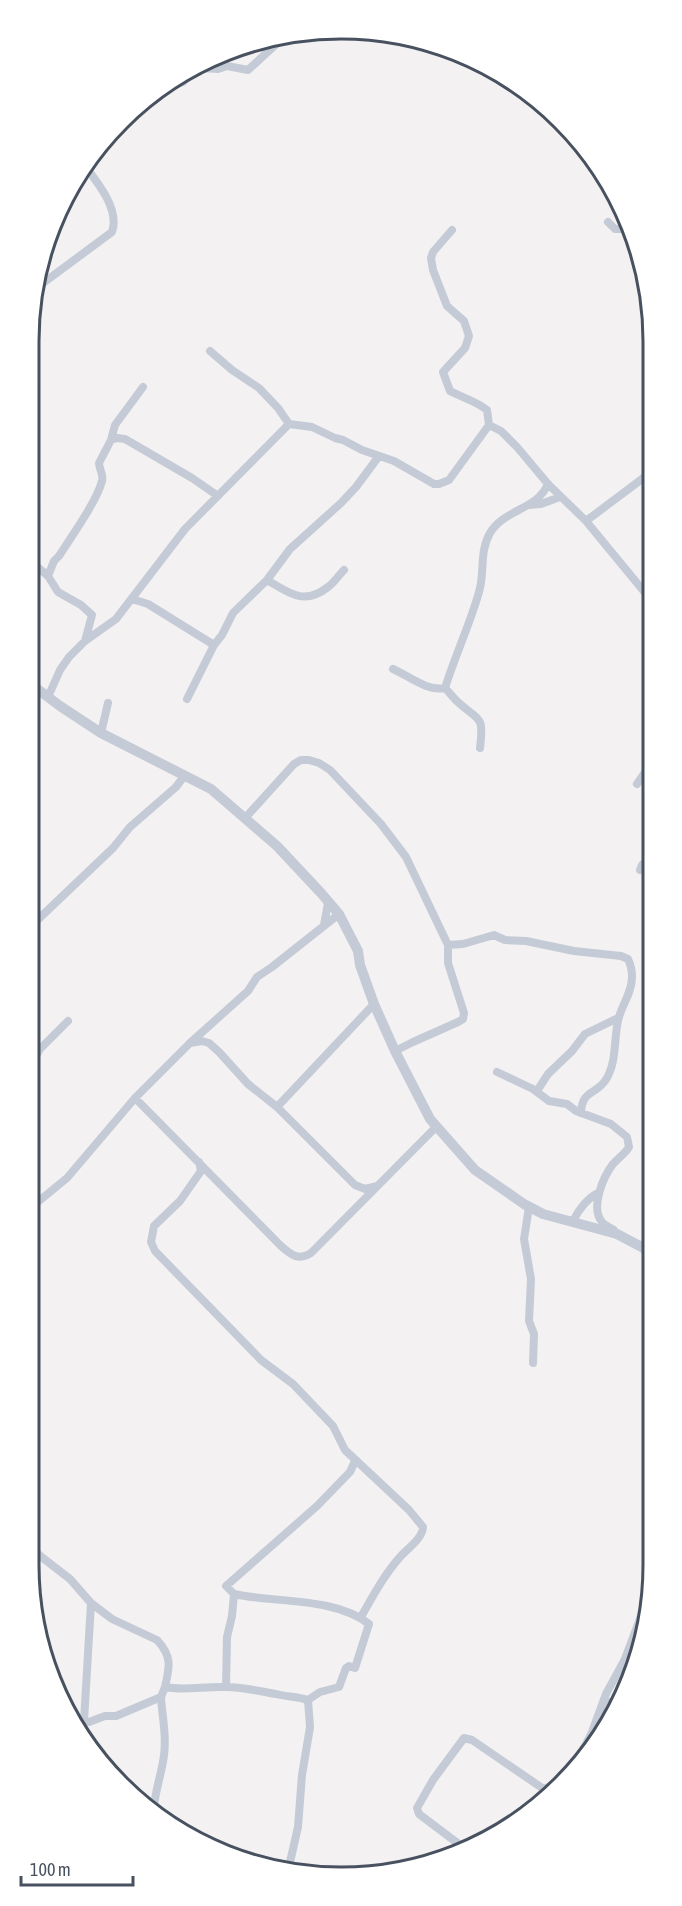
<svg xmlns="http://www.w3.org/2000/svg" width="682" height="1906" font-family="'Asap Condensed',sans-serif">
	<rect width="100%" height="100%" fill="#f3f1f1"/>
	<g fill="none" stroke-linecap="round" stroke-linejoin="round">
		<path stroke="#c4cbd6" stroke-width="8" d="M 164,89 L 183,82 L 196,69 L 201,68 L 218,69 L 227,66 L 248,70 L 284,37
			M 608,222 L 615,229 L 629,229
			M 35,289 L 112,232 C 120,210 98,183 85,166
			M 210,351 L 232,370 L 259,388 L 278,408 L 289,424 L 312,427 L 335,438 L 343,440 L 362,450 L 394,461 L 434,484 L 439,484 L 449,480 L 489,425 L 487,410 C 476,401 463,398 450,391 L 443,372 L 465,348 L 469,336 L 464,321 L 447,306 L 433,270 L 431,258 L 433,252 L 452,230
			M 489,425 L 501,431 L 517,447 L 548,484 L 586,521 L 651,600
			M 111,440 L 117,438 L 125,439 L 192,478 L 218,496
			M 642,479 L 651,487
			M 529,505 L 541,504 L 560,497
			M 586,521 L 642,479 L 651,470
			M 34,564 L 48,576 L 58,592 L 81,605 L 92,615 L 85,641
			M 48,576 L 54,561 L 59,556 C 71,537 97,501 102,481 C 104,475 99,469 99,463 L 111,440 L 115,425 L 143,387
			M 267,580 C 289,593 304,606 328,587 C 334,583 339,575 344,570
			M 132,599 L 148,604 L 214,645
			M 393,669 C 409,676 428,692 445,688 C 450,693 454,699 459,703 C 480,722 484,715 480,748
			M 445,688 C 455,656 470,624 479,592 C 485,573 479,552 490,533 C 504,509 537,510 548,484
			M 48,697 L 60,670 L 69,657 L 85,641 L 116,619 L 185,529 L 289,424
			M 187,699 L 214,645 L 222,635 L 233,613 L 267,580 L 290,549 L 341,503 L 356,487 L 379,456
			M 101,733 L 108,703
			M 637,784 L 652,762
			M 246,817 L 294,764 L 301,760 L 309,760 L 319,763 L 330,770 L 381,824 L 406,857 L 448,945 L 448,963 L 464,1013 L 463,1019 L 458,1022 L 413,1042 L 395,1051
			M 640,870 L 642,865 L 652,856
			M 28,905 L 39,918
			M 324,925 L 328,903
			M 28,929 L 113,848 L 130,827 L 176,787 L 185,775
			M 448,945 L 463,944 L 494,935 L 505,940 L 526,941 L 574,951 L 621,956 L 628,959 C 631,965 632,971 632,977 C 632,992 623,1003 619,1017 C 613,1037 618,1062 605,1081 C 595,1095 582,1090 581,1113
			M 190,1043 L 202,1041 L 209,1043 L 219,1052 L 248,1084 L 277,1107 L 355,1185 L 365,1189 L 377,1186
			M 28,1069 L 40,1049 L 68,1021
			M 497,1072 L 533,1089 L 549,1101 L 567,1104 L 576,1111 L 611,1124 L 627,1137 L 629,1147 C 625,1154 618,1158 613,1164 C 603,1177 590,1208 602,1222 C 605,1226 611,1228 614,1230
			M 537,1091 L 548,1074 L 572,1051 L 585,1034 L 618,1018
			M 135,1098 L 281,1246 C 291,1255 299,1261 311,1253 L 437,1126
			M 277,1107 L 374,1004
			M 199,1162 L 201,1171 L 180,1201 L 154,1226 L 151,1242 L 155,1251 L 261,1360 L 293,1384 L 333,1426 L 345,1450 L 409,1510 L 423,1527 C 423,1538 407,1549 400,1557 C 384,1575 373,1596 361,1617
			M 529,1207 L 524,1239 L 531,1279 L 529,1321 L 534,1334 L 533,1363
			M 28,1210 L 67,1178 L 135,1098 L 190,1043 L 248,991 L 257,977 L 272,967 L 339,914
			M 573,1221 C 579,1209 586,1199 599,1192
			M 28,1541 L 39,1555 L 70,1579 L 91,1603 L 84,1721 L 89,1722 L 105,1716 L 116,1716 L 161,1697 L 165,1687 C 185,1691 205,1686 225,1687 C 243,1687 259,1691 276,1694 C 287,1697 297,1696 308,1700 L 310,1727 L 302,1775 L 298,1827 L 288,1871
			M 234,1594 C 275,1603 335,1597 369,1624 L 355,1668 L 349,1666 L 346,1668 L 339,1687 L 320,1692 L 308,1700
			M 91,1603 L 112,1619 L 157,1640 C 172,1656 170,1666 165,1687
			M 226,1687 L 227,1637 L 232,1616 L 234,1594 L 226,1586 L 317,1506 L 350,1472 L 355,1461
			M 604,1699 L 616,1706
			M 577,1762 L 592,1732 L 606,1694 L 625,1659 L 650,1592
			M 544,1789 L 556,1784
			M 154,1808 C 155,1790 162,1773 164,1755 C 167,1735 162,1717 161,1697
			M 464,1848 L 419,1814 L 417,1808 L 433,1780 L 464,1738 L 472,1740 L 548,1792"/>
		<path stroke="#c4cbd6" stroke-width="10" d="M 28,682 L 60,706 L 101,733 L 211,789 L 277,846 L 321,893 L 339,914 L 358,951 L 360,965 L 374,1004 L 395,1051 L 430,1119 L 475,1170 L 524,1204 L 543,1214 L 617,1234 L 653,1253"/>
	</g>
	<path d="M0 0H682V1906H0ZM341 39H341A302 302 0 0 1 643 341V1565A302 302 0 0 1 341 1867H341A302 302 0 0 1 39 1565V341A302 302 0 0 1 341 39Z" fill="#fff" fill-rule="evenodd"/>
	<path fill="none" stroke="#48515f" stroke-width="3" d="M341 39H341A302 302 0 0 1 643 341V1565A302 302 0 0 1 341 1867H341A302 302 0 0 1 39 1565V341A302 302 0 0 1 341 39Z"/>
	<path d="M21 1876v9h112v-9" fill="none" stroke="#48515f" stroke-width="3"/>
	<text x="30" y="1876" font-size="18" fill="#48515f" stroke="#ffffff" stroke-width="4.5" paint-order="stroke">100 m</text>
</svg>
